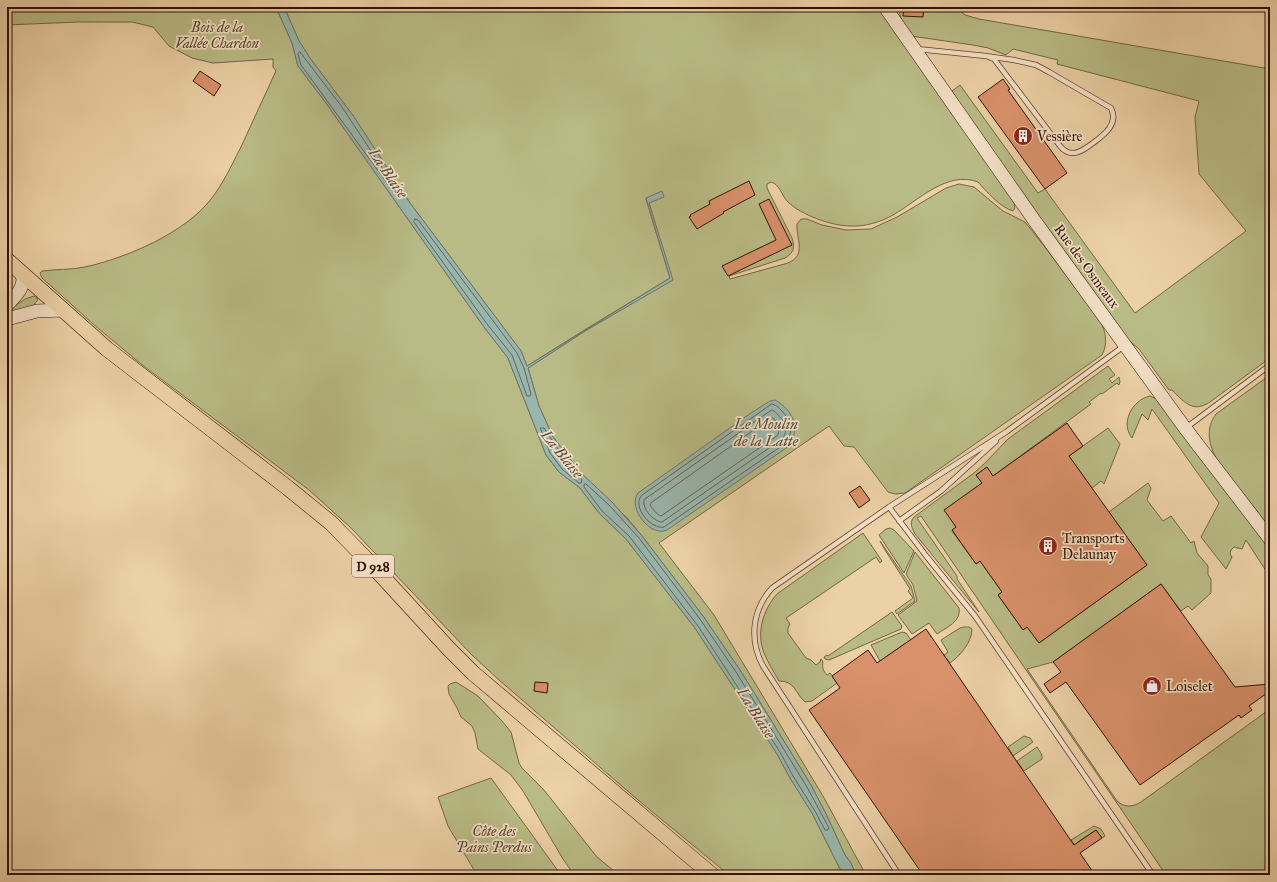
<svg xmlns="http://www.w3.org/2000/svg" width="1277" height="882" font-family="'IM FELL Great Primer',serif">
	<rect width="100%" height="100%" fill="#ecd0a6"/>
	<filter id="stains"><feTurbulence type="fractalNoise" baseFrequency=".005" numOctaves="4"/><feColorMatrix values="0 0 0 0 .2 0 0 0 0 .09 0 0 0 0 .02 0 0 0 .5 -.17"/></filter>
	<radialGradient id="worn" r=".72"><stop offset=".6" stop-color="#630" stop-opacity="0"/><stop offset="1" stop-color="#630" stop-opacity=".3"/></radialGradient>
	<path fill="#b9bb86" stroke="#746644" d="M 7,7 L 276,7 L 292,43 L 298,66 L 326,103 L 484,327 L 508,358 L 546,455 L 559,472 L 580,488 L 599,513 L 626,539 L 695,628 L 777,754 L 790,778 L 812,813 L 843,875 L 729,875 L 638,800 L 499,680 L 471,654 L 351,528 L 309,490 L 141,364 L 93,324 L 42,278 L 40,273 L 42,271 C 56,269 71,270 85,267 C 126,258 185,233 211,199 C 223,184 231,166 240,149 C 252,123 264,97 276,71 L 273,67 L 273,59 L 213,63 L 192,58 L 169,46 L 153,27 L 132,22 L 78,22 L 7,25 Z
		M 284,7 L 878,7 L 1007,191 L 1014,203 L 1015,208 L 1013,211 C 1001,208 986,191 978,182 C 947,170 918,201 893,215 C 881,222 864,227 850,226 C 832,226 801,215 788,202 C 782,197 780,184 771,182 L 767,184 L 767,188 L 792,238 C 795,247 794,253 785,258 L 729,276 L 730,279 L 788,263 C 807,255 796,239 797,224 L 801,219 L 807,219 L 822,225 L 846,230 L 871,229 L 897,217 L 946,188 L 959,184 L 974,187 L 1003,211 L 1025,222 L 1045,247 L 1100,321 C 1106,332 1108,344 1102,355 L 905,493 L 895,494 L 888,492 L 854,447 L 844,446 L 829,426 L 659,543 L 714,615 L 823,796 L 866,875 L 856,875 L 851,863 L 845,855 L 826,814 L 811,785 L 740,670 L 703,616 L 642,536 L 628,519 L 581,473 L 553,437 L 539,406 L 528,368 L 585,331 L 672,280 L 649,203 L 662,192 L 646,199 L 670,278 L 586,329 L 527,366 L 521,351 L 410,203 L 354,117 L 310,58 L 299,41 Z
		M 898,7 L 956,7 L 965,15 L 979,19 L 1270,69 L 1270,358 L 1210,402 C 1193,413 1185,403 1172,390 L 1169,390 L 1139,349 L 1126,338 L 959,105 L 952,91 L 960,85 L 1038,193 L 1045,189 L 1135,313 L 1246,231 L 1199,174 L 1195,117 L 1199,101 L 1057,64 L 1058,60 L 1013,49 L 1006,55 L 988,48 L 973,45 L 911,36 L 902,23 Z
		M 34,296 L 38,299 C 35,308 17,313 8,311 L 25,299 Z
		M 1108,366 L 1115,375 L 1109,379 L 1112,383 L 1119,377 L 1120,382 L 1119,385 L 1117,383 L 1102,394 L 1101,393 L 1089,402 L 1091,404 L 993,476 L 987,467 L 976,475 L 982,483 L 945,510 L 956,527 L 952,531 L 976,564 L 980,561 L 1002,592 L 998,595 L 1023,630 L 1027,627 L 1039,643 L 1147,565 L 1109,512 L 1148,483 L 1151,488 L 1147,500 L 1163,521 L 1171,516 L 1191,543 L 1194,541 L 1197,553 L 1208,566 L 1208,575 L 1211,579 L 1211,593 L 1192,610 L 1188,606 L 1181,611 L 1161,584 L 1053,662 L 1027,669 L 1117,801 C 1125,808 1133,807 1141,802 L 1270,709 L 1270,875 L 1166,875 L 921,516 L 917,518 L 957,576 L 957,579 L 979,612 L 915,534 C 912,528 909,523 914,517 L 974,473 L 986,462 L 1008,439 Z
		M 1270,375 L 1270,532 L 1217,460 C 1209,445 1205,429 1216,414 Z
		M 1150,396 L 1159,400 L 1270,549 L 1270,577 L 1246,540 L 1242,549 L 1234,547 L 1231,550 L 1230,554 L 1232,557 L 1226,569 L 1201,537 L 1219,503 L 1152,409 L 1148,420 L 1142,414 L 1132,438 C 1120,423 1132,400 1150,396 Z
		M 1108,428 L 1120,444 L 1104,484 L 1101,481 L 1092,488 L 1069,456 Z
		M 890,528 L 894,530 L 914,551 L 904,573 L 879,535 L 886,529 Z
		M 863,533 L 882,561 L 880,563 L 876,557 L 786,618 L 790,624 L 788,628 L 788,633 L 806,658 L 811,660 L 816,665 L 820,662 L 821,659 L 823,662 C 822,667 823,671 827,675 L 830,673 L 837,683 L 812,701 L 805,702 C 795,693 795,681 779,681 C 774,672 768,663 764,653 C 756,633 763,610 777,594 Z
		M 880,541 L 911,586 L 915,601 L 897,614 L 895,611 L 913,598 L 908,591 L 910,589 L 885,550 Z
		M 915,552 L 959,608 C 961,622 947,627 937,634 L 929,623 L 912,634 L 898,615 L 917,601 L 913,585 L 906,574 Z
		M 892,612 L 902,626 L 901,629 L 829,660 L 825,659 L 824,657 L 827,655 L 828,656 Z
		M 964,627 L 969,627 L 972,629 C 972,642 960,656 950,663 L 944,655 L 948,652 L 941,640 L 960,628 Z
		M 902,632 L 906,633 L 911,640 L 880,661 L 871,645 Z
		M 456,682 L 478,696 L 502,721 L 511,732 L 519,763 L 522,768 L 544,790 L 597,857 L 619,875 L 574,875 L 563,859 L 523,791 L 511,775 L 478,749 L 475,733 L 472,726 L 461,717 L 457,708 L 449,694 L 448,686 L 450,684 Z
		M 1024,736 L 1030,738 L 1033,742 L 1013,756 L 1008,747 Z
		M 1037,747 L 1042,755 L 1042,759 L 1024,771 L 1017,761 Z
		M 491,778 L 561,875 L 477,875 L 448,826 L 438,797 Z
		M 1094,826 L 1101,829 L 1105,836 L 1102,838 L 1096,830 L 1079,841 L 1077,848 L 1071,840 Z"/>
	<path fill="#99b6ac" stroke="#6f7468" d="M 276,7 L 284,7 L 299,41 L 310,58 L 354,117 L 410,203 L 521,351 L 527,366 L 670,278 L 646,198 L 662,191 L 664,197 L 649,203 L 673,280 L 585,331 L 528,368 L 539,406 L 553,437 L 581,473 L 612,502 L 642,536 L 703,616 L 740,670 L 811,785 L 826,814 L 845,855 L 851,863 L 856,875 L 843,875 L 812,813 L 790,778 L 777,754 L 695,628 L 626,539 L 599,513 L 580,488 L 559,472 L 546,455 L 508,358 L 484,327 L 326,103 L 298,66 L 292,43 Z
		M 775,400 C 793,410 801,428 789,446 L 667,530 C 651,538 627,508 638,493 L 751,413 L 770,401 Z"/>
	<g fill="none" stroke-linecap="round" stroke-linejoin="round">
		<path stroke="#646358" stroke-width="1" d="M 300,52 L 342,107 L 398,192 L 398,195 L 395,194 L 301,65 L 298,54 Z
			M 415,219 L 418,220 L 517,353 L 524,368 L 531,394 L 530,396 L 527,396 L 512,355 L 487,324 L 414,222 Z
			M 772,404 C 777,405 779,408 782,411 C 791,421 794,431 786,443 L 664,527 C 652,530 632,508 641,496 Z
			M 772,410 L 774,411 C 783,419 791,427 782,439 L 662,522 C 653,521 642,509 644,500 Z
			M 771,418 L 773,418 L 780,426 L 778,435 L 661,516 C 657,515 653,509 650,505 L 651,503 Z
			M 541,428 L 544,428 L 558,449 L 582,480 L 581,483 L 579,483 L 562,469 L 550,453 L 541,430 Z
			M 586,484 L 609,505 L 639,538 L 700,619 L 736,672 L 807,787 L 829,828 L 828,830 L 825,830 L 815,811 L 793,776 L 780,752 L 698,626 L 629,536 L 602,511 L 584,487 L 584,485 Z"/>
	</g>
	<path fill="#d9916b" stroke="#301003" d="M 904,7 L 924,7 L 923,17 L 903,16 Z
		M 200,71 L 221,85 L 214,96 L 193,81 Z
		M 1003,79 L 1010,89 L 1008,90 L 1067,173 L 1045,189 L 978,97 Z
		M 749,181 L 755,195 L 723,212 L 724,213 L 697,229 L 689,217 L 691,216 L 690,215 L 710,204 L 709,201 Z
		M 769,199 L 792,245 L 728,276 L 722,266 L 776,240 L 759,204 Z
		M 1067,423 L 1083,446 L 1069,456 L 1147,565 L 1039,643 L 1027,627 L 1023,630 L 998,595 L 1002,592 L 980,561 L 976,564 L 952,530 L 956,527 L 944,510 L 982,483 L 976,475 L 987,467 L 993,476 Z
		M 860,486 L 870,500 L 859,508 L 849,493 Z
		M 1161,584 L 1235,687 L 1270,684 L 1270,691 L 1249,706 L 1252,710 L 1241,718 L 1239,715 L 1140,785 L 1066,682 L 1050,693 L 1044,684 L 1061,672 L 1053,662 Z
		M 926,629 L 1074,845 L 1096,830 L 1102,838 L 1080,853 L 1095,875 L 923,875 L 809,710 L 840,688 L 832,676 L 868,650 L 877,663 Z
		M 535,682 L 548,683 L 547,693 L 534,691 Z"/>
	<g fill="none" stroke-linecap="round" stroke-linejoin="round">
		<g stroke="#5f402c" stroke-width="6">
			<path id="lane" d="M 917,49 L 986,56 L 994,59 L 1060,146 C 1063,150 1067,153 1073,153 C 1081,153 1087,147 1093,143 C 1104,135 1119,124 1111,108 L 1049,72 L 1036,65 L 1014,60 L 986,56
				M 1187,427 L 1270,365
				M 889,507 L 1006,432 L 1124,346
				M 899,521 L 941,491 L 996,441
				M 899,875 L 763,666 C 749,640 752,610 772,588 L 889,507 L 927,557 L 975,616 L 1153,875"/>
		</g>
		<g stroke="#301003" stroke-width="14">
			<path id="secondary" d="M 885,7 L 1034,220 L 1185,428 L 1270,539
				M 7,305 C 16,296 29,283 20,271
				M 7,319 L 37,311 L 64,310"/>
		</g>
		<g stroke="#301003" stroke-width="16">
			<path id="primary" d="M 7,260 L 107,349 L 288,488 L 331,523 L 369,562 L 449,649 L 473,673 L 712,875"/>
		</g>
		<use href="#lane" stroke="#f3e0c5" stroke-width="4.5"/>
		<use href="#secondary" stroke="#f3e0c5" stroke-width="13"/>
		<use href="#primary" stroke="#ecd0a6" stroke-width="15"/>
	</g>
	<defs>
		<g id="building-disc" transform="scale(1)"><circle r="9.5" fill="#8f2418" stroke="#f3e0c5"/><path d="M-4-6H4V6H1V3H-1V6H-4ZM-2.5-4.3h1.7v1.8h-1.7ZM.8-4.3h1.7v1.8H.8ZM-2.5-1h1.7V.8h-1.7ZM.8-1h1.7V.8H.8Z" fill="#fff"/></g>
		<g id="shop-disc" transform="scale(1)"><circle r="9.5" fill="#8f2418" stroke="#f3e0c5"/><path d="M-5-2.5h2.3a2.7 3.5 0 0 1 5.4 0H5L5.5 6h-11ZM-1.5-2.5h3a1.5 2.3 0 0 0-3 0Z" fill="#fff"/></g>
	</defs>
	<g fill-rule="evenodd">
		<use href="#building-disc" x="1023" y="136"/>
		<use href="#building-disc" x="1048" y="546"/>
		<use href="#shop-disc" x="1152" y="686"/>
	</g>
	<g text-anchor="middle" stroke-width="3.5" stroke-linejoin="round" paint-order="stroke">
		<rect fill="#f3e0c5" stroke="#6a4e3d" stroke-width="1" x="352" y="555" width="42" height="22" rx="3"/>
		<g font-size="13" font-weight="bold" fill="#301003">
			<text x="373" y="571">D 928</text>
		</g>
		<g font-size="14" font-style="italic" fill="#59432a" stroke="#f3e0c5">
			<text x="217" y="32">Bois de la<tspan x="217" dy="16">Vallée Chardon</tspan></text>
			<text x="494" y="836">Côte des<tspan x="494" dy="16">Pains Perdus</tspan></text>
		</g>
		<g font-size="14" fill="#301003" stroke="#f3e0c5" text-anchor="start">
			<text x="1037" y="141">Vessière</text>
			<text x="1062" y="543">Transports<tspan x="1062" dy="16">Delaunay</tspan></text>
			<text x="1166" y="691">Loiselet</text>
		</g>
		<g font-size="14" fill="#301003" stroke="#f3e0c5">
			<text transform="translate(1087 266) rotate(54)" y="5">Rue des Osmeaux</text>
		</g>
		<g font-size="15" font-style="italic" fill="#554a3e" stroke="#f3e0c5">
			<text transform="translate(388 173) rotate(56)" y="5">La Blaise</text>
			<text x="766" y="429">Le Moulin<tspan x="766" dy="17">de la Latte</tspan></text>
			<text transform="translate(562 454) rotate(51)" y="5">La Blaise</text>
			<text transform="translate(756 713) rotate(58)" y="5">La Blaise</text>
		</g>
	</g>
	<rect width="1277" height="882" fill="none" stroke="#ecd0a6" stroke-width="24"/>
	<rect x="8" y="8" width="1261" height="866" fill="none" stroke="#301003" stroke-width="2"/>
	<rect x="12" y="12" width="1253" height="858" fill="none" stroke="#301003"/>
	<rect width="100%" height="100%" filter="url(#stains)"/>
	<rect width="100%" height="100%" fill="url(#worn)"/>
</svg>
